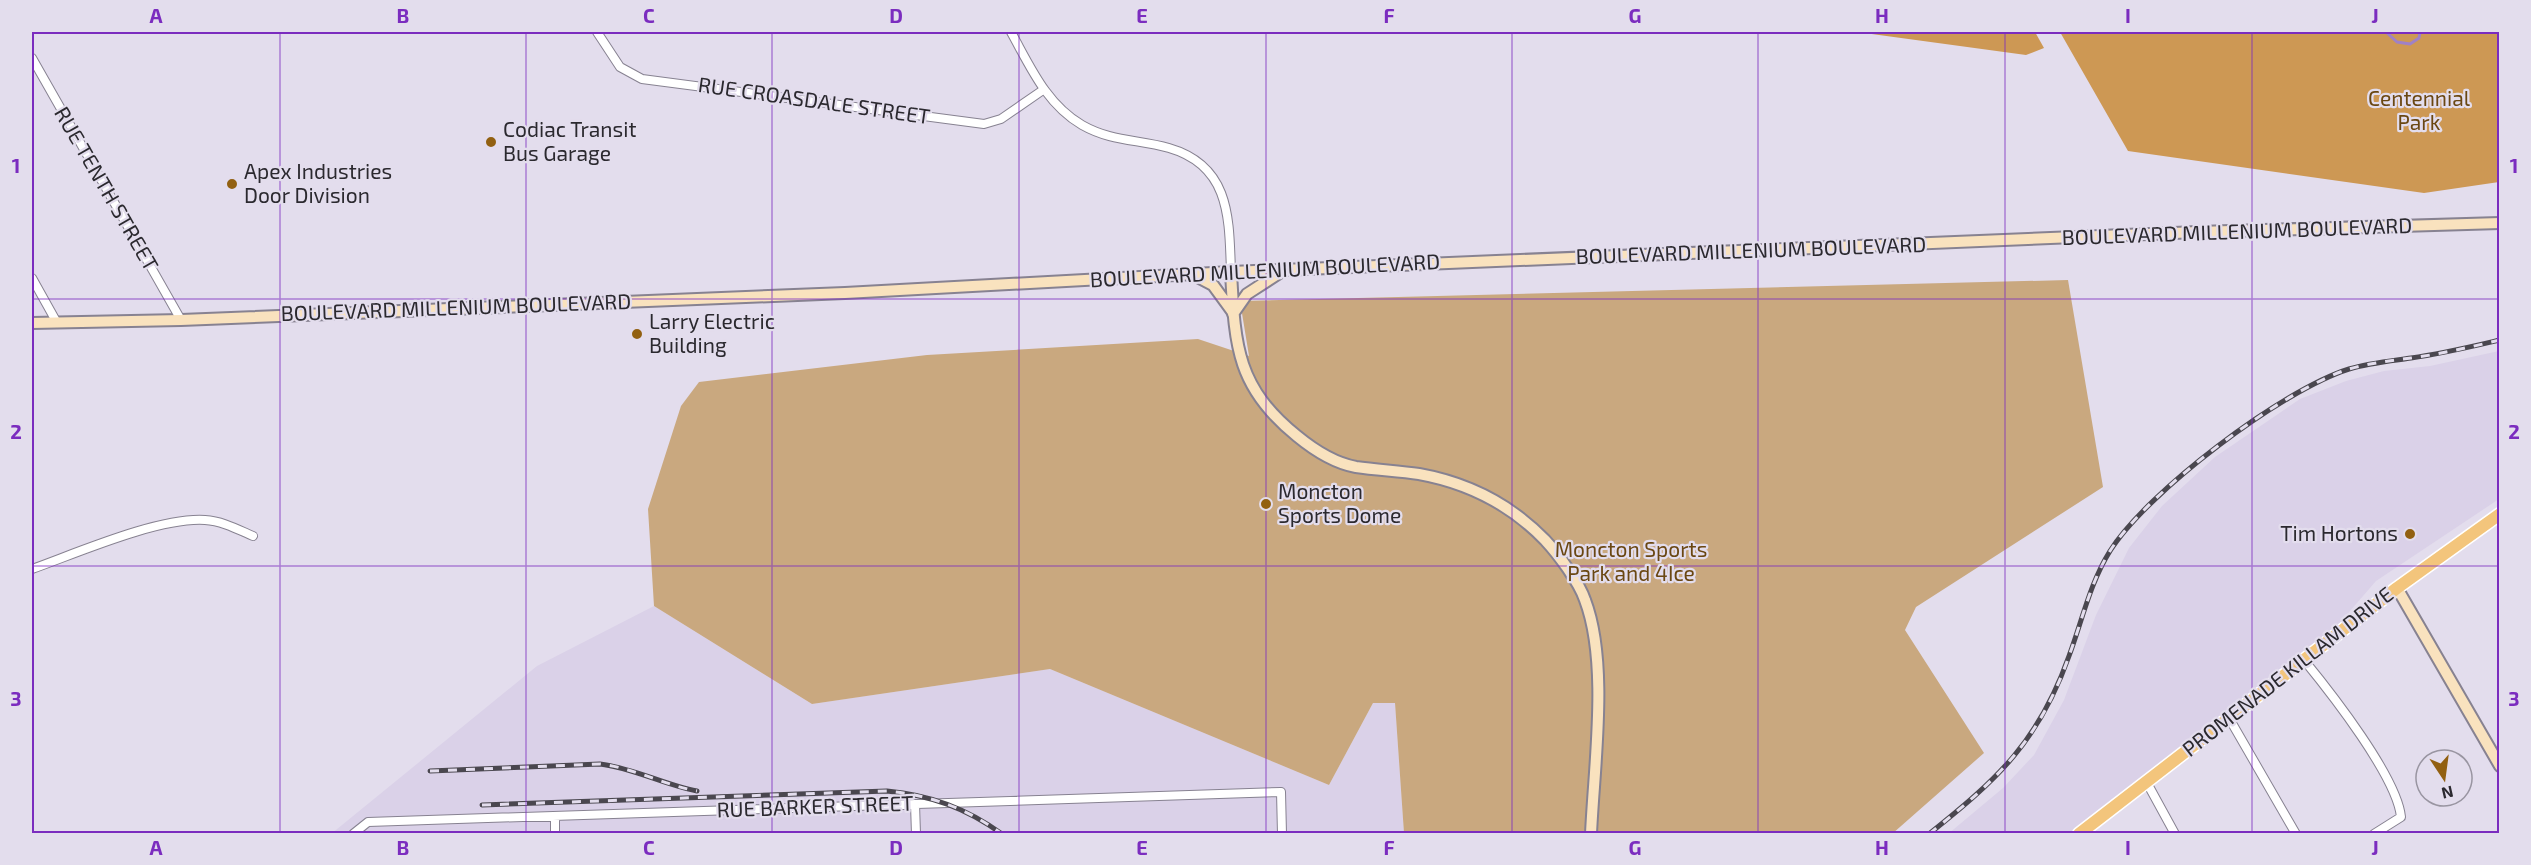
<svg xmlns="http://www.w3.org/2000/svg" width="2531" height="865" font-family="'Exo 2',sans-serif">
	<rect width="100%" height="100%" fill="#e3dded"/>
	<path fill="#dad1e8" d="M 2499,351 L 2499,499 L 2376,581 L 2311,656 L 2081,833 L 1948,834 L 2003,788 L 2034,755 L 2064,700 L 2096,615 L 2129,548 L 2162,506 L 2215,457 L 2300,399 L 2346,381 L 2384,371 L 2430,366 Z
		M 654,606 L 812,704 L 1050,669 L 1329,785 L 1373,703 L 1395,703 L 1404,833 L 331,834 L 537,666 Z"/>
	<path fill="#c9a87f" d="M 2068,280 L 2103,487 L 1916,607 L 1905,630 L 1984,753 L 1892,834 L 1404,833 L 1395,703 L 1373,703 L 1329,785 L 1050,669 L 812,704 L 654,606 L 648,509 L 681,406 L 699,382 L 927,355 L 1198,339 L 1249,356 L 1240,301 Z"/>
	<path fill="#cd9854" d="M 1857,32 L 2035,32 L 2044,48 L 2026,55 Z
		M 2060,32 L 2499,32 L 2499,182 L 2424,193 L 2128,151 Z"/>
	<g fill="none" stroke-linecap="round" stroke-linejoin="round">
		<path stroke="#9f81c7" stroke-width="3" d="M 2386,32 L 2397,42 L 2410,44 L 2419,38 L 2420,32"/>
		<g stroke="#878291" stroke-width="10">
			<path id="street" d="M 597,32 L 620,67 L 642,79 L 984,124 L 1001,119 L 1043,90
				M 1011,32 C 1030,66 1046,104 1082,125 C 1112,142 1138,139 1169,148 C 1231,166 1229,219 1231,272
				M 32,58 L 181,320
				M 32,278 L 56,321
				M 32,569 C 77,553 159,517 205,520 C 222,521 237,529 253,536
				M 2304,660 C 2331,693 2397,777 2401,817 L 2374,834
				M 2229,718 L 2296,834
				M 2146,781 L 2175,834
				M 915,804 L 916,834
				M 555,816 L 555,834
				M 353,834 L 368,822 L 1281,792 L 1282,834"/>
		</g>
		<g stroke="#878291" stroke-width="14">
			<path id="secondary" d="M 1231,272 C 1235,345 1236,387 1297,436 C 1314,450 1334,463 1356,467 C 1377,470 1398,471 1419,474 C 1469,483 1510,504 1545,540 C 1558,554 1579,582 1585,600 C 1609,663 1594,765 1591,834
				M 1192,274 L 1213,285 L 1232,311
				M 1233,314 L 1247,294 L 1284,270
				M 32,323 L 181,320 L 845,293 L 1231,272 L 2198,232 L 2500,223
				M 2397,588 L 2500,766"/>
		</g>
		<g stroke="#fff" stroke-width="15">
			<path id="primary" d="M 2079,834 L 2397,588 L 2500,514"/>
		</g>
		<use href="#street" stroke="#fff" stroke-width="8"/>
		<use href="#secondary" stroke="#f9e2be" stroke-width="10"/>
		<use href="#primary" stroke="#f3c57c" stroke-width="12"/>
		<g stroke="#4a474f" stroke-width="5">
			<path id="rail" d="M 430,771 L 600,764 C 634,768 664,785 697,791
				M 482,805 L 887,791 C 930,795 966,808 1002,834
				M 1929,834 C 1998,779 2039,741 2069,656 C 2082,621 2090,583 2110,551 C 2147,492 2282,390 2349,369 C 2369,363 2390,361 2411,358 C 2441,354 2470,347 2500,340"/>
		</g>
		<use href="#rail" stroke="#e3dded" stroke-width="3" stroke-dasharray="9" stroke-linecap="butt"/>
	</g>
	<path fill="none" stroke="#7b2cbf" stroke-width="1.5" stroke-opacity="0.55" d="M 280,32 L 280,834M 526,32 L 526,834M 772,32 L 772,834M 1019,32 L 1019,834M 1266,32 L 1266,834M 1512,32 L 1512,834M 1758,32 L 1758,834M 2005,32 L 2005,834M 2252,32 L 2252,834M 32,299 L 2500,299M 32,566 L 2500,566"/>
	<g fill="#926011" stroke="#e3dded" stroke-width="2">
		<circle cx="491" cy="142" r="6"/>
		<circle cx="232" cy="184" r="6"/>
		<circle cx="637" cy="334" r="6"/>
		<circle cx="1266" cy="504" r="6"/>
		<circle cx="2410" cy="534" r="6"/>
	</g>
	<g text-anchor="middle" stroke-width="4.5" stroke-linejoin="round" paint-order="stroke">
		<g font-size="21" fill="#6a4712" stroke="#e3dded">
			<text x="2419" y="106">Centennial<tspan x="2419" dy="24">Park</tspan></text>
			<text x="1631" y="557">Moncton Sports<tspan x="1631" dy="24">Park and 4Ice</tspan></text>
		</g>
		<g font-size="21" fill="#2b292f" stroke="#e3dded">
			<text transform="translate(814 101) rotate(8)" y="7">RUE CROASDALE STREET</text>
			<text transform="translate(106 189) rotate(60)" y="7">RUE TENTH STREET</text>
			<text transform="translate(2237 232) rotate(-2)" y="7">BOULEVARD MILLENIUM BOULEVARD</text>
			<text transform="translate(1751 251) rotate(-2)" y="7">BOULEVARD MILLENIUM BOULEVARD</text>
			<text transform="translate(1265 271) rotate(-3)" y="7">BOULEVARD MILLENIUM BOULEVARD</text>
			<text transform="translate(456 308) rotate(-2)" y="7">BOULEVARD MILLENIUM BOULEVARD</text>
			<text transform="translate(2288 672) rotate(-38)" y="7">PROMENADE KILLAM DRIVE</text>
			<text transform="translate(815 807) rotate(-2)" y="7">RUE BARKER STREET</text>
		</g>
		<g font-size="21" fill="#2b292f" stroke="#e3dded" text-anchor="start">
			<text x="503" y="137">Codiac Transit<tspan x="503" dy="24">Bus Garage</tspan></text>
			<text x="244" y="179">Apex Industries<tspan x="244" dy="24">Door Division</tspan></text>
			<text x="649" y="329">Larry Electric<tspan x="649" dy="24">Building</tspan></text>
			<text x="1278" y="499">Moncton<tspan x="1278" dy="24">Sports Dome</tspan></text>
			<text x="2398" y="541" text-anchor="end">Tim Hortons</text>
		</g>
	</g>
	<rect width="2531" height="865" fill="none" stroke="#e3dded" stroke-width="66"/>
	<g transform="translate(2444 778) rotate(167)"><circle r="28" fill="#e3dded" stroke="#9995a1" stroke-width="1.5"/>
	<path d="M0-4.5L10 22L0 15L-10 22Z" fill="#926011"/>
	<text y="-9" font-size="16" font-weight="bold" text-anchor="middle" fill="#2b292f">N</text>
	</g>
	<rect x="33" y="33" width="2465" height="799" fill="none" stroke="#7b2cbf" stroke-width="2"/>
	<g font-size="20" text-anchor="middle" font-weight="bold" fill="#7b2cbf">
		<text x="156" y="23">A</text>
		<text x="403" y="23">B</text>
		<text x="649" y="23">C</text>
		<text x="896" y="23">D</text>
		<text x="1142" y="23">E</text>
		<text x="1389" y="23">F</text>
		<text x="1635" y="23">G</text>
		<text x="1882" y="23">H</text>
		<text x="2128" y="23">I</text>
		<text x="2375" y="23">J</text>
		<text x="16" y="173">1</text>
		<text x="2514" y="173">1</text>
		<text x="16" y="439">2</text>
		<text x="2514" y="439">2</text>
		<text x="16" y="706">3</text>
		<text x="2514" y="706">3</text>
		<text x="156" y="855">A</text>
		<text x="403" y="855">B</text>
		<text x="649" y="855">C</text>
		<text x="896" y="855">D</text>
		<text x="1142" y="855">E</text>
		<text x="1389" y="855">F</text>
		<text x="1635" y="855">G</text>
		<text x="1882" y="855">H</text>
		<text x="2128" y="855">I</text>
		<text x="2375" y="855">J</text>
	</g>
</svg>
